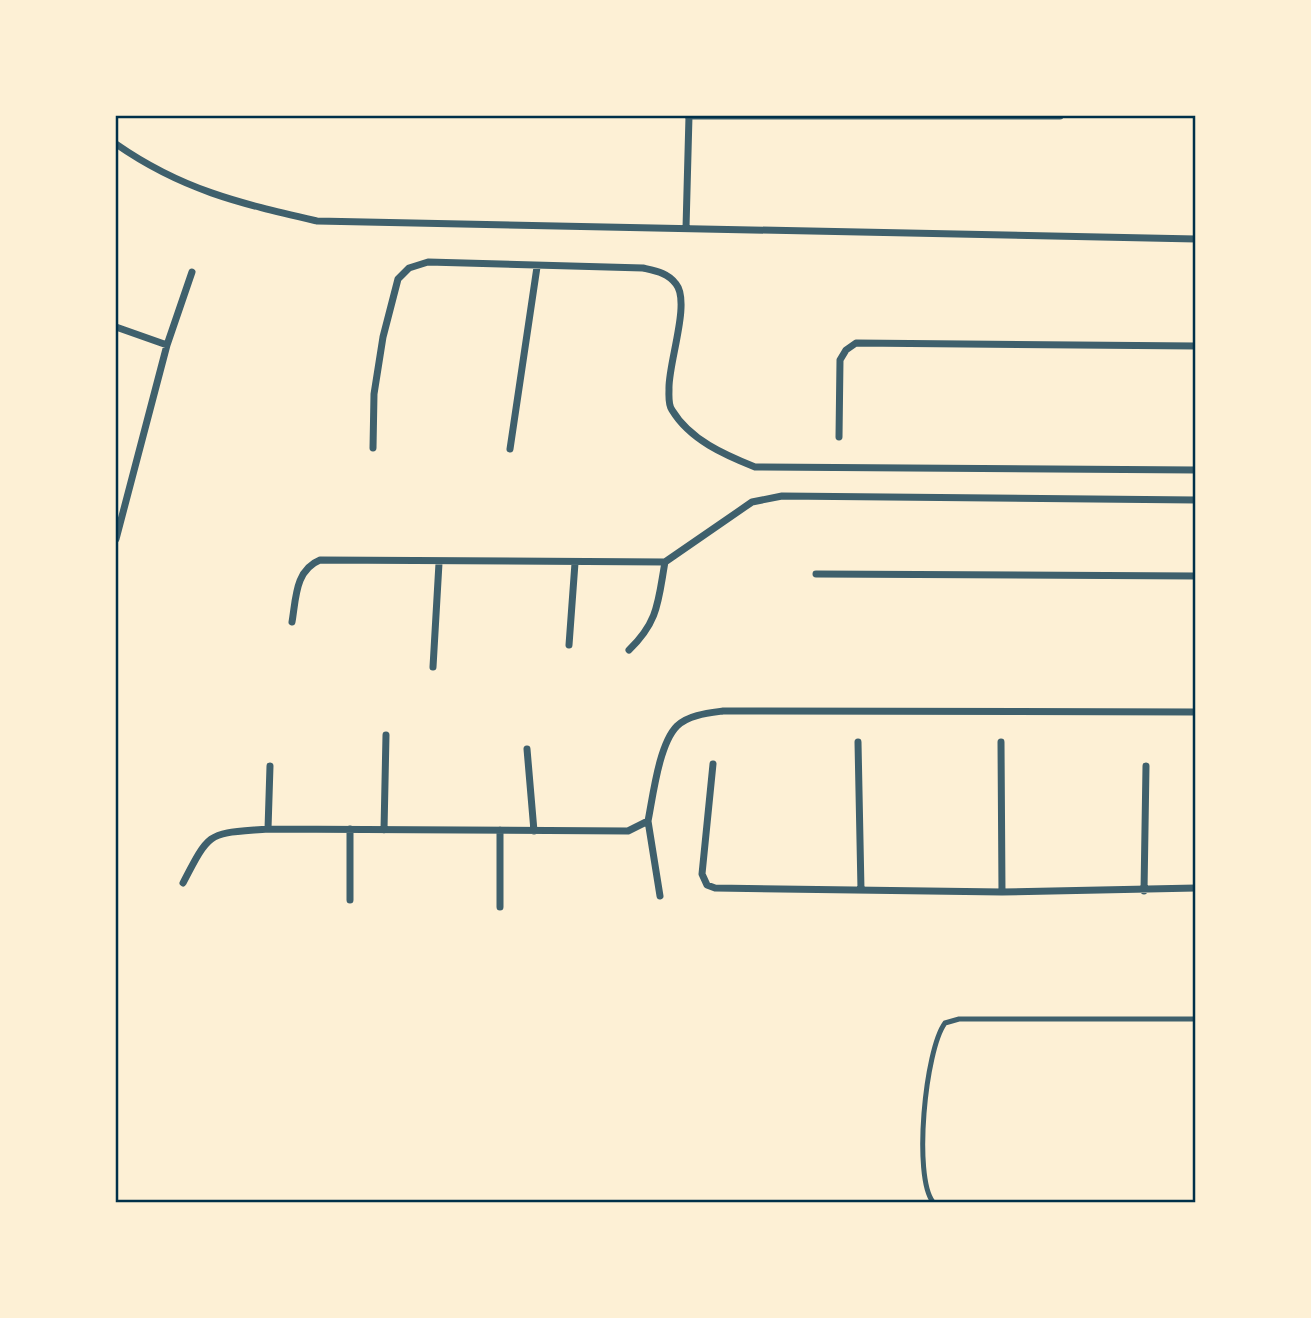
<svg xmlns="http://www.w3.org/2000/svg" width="1311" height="1318" font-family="Signika,sans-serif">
	<rect width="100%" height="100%" fill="#fdf0d5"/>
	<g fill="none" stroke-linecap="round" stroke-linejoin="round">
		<path stroke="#3f606c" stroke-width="5" d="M 933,1202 C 913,1177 925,1050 945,1023 L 959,1019 L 1196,1019"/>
		<path stroke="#3f606c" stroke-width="7" d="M 688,116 L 1060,116
			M 116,144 C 182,190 239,203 317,221 L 1196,239
			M 686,228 L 689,116
			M 116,327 L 167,345
			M 839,437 L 840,360 L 846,350 L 856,343 L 1196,346
			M 373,448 L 374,394 L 383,337 L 398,279 L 409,268 L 428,262 L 643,268 C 656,271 668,273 676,284 C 691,302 668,364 669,389 C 669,396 668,405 672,410 C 690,440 725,455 755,467 L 1196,470
			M 510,449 L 537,267
			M 116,539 L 167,345 L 192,272
			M 816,574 L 1196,576
			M 292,622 C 296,599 295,570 320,560 L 665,562
			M 569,645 L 575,563
			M 629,650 C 659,621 658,601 665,562 L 752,502 L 782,496 L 1196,500
			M 433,667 L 439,563
			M 858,742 L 861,890
			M 1001,742 L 1002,892
			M 527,749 L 534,831
			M 713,764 L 702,874 L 707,885 L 715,888 L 1002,892 L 1196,888
			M 648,821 L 660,896
			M 268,829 L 270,766
			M 384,830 L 386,735
			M 183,883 C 211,829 208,834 268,829 L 628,831 L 648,821 C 653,796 659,744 677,726 C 688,715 708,713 723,711 L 1196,712
			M 1144,891 L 1146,766
			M 350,900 L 350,829
			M 500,907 L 500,830"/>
	</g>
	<rect width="1311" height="1318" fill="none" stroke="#fdf0d5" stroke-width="234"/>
	<rect x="117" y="117" width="1077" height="1084" fill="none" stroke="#003049" stroke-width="2.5"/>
</svg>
